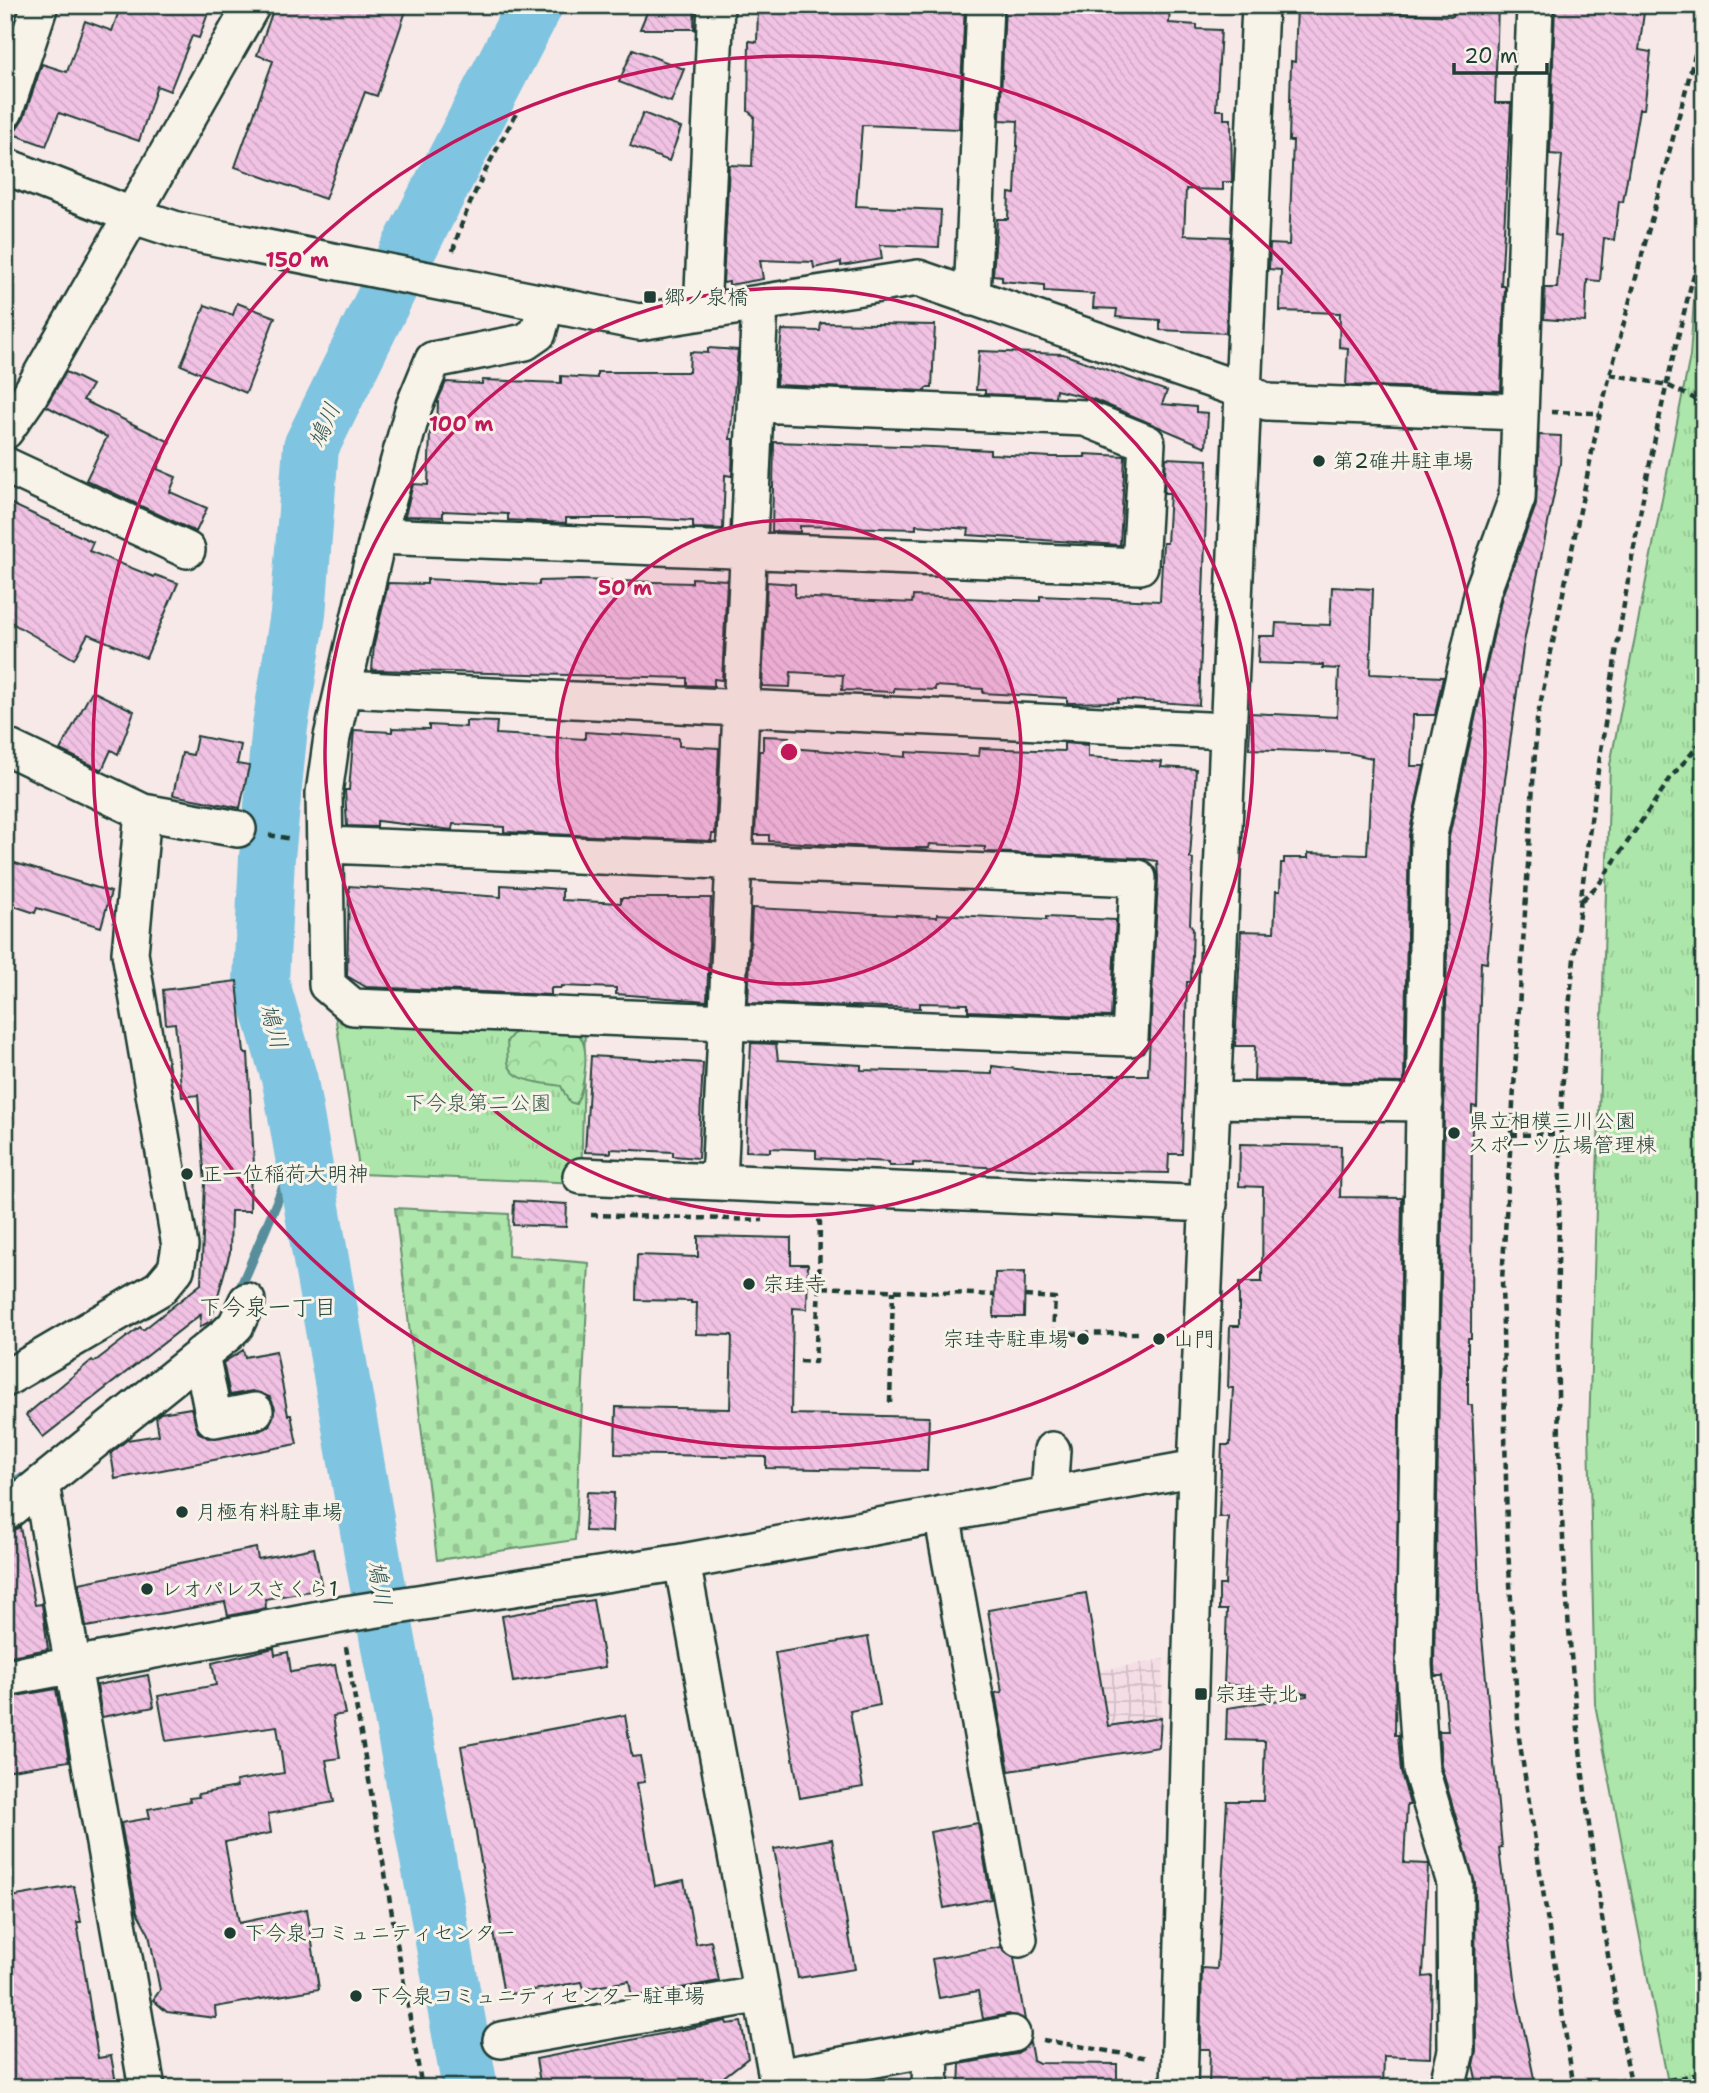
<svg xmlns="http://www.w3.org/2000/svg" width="1709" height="2093" font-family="'Shantell Sans','Klee One',sans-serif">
	<defs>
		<pattern id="industrial-grid" width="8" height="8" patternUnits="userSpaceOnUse" patternTransform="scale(1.75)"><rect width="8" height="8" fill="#f5dde6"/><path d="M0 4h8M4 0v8" fill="none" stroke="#d2bfc6"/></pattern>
		<pattern id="grass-tufts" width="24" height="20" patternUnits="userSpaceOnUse" patternTransform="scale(1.75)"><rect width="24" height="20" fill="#ade6aa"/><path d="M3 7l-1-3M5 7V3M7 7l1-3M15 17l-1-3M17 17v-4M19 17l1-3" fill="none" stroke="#94c693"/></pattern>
		<pattern id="forest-crowns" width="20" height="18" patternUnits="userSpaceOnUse" patternTransform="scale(1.75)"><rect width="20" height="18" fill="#ade6aa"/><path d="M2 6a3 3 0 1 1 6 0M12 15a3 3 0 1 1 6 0" fill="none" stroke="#94c693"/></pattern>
		<pattern id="cemetery-stones" width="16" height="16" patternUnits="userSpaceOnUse" patternTransform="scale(1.75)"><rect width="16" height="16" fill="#ade6aa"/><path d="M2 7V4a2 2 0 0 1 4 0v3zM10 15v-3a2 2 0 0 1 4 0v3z" fill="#94c693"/></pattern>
		<pattern id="building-back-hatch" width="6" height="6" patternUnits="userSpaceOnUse" patternTransform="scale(1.75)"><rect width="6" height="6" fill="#f2c2e4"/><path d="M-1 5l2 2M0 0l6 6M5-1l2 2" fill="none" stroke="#cfa8c4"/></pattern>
	</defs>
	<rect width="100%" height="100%" fill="#f6e9e7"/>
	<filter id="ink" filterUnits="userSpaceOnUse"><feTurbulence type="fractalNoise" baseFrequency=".0143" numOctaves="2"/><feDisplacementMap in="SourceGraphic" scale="14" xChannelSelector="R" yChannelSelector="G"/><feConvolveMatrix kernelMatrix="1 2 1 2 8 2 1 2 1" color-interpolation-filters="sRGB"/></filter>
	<g filter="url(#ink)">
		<path fill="url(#industrial-grid)" d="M 1164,1659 L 1159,1747 L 1004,1772 L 989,1691 Z"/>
		<path fill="url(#grass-tufts)" stroke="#66926f" stroke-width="2" d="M 1704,160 L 1704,2088 L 1669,2088 L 1595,1704 L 1589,1431 L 1610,765 L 1690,356 Z
			M 334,1008 L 585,1030 L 581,1183 L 360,1174 Z"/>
		<path fill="url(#forest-crowns)" stroke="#66926f" stroke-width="2" d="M 516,1030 L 577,1033 C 592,1046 584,1088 576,1104 L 569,1102 L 561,1086 C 547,1083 518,1083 510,1068 C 506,1062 508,1049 507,1041 Z"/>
		<path fill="url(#cemetery-stones)" stroke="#66926f" stroke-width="2" d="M 395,1208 L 509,1214 L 508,1256 L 589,1263 L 575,1540 L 437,1560 Z"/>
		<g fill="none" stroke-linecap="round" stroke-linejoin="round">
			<path stroke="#598e9b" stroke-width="10" d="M 237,1296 L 301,1145
				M 5,1490 L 21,1478"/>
			<path stroke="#7fc4e0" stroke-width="56" d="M 470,2088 L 373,1559 L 290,1081 L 261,981 L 267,857 L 280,726 L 298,614 L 311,447 L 403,260 L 535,5"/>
		</g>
		<path fill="url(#building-back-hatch)" stroke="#1f3d34" stroke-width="2" d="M 121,5 L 211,5 L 199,38 L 192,36 L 170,91 L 157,86 L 139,141 L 59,113 L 46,146 L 13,134 L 24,117 L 42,64 L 67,72 L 85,21 L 112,31 Z
			M 275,5 L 408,5 L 377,96 L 365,92 L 325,199 L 235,167 L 273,61 L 257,55 Z
			M 650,5 L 695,5 L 694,29 L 640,29 Z
			M 815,5 L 846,5 L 846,11 L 901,12 L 902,5 L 965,5 L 959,129 L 862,125 L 856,206 L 941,210 L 939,247 L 880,245 L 882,259 L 841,266 L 841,262 L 814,268 L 813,262 L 760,260 L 763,279 L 729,285 L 729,282 L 723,283 L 729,165 L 752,166 L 754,116 L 748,111 L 749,41 L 757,42 L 758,7 L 814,10 Z
			M 1005,5 L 1170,5 L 1169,23 L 1197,25 L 1197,29 L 1221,30 L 1216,110 L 1224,110 L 1224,119 L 1231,119 L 1232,182 L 1223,182 L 1223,190 L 1186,189 L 1184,235 L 1230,237 L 1226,333 L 1160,330 L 1160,320 L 1116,317 L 1117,309 L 1093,308 L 1094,294 L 1044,291 L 1044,285 L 1002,281 L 1002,276 L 993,275 L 997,219 L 1008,219 L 1009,193 L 1015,194 L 1018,121 L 1000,120 Z
			M 1297,5 L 1396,5 L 1396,13 L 1453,16 L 1454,5 L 1498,5 L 1495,103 L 1511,103 L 1501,286 L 1505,286 L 1501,391 L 1346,385 L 1348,348 L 1339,347 L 1340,313 L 1280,311 L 1281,270 L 1269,269 L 1270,244 L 1289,245 L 1293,141 L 1289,141 L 1291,61 L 1295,62 Z
			M 1555,5 L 1645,5 L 1639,50 L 1651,52 L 1644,109 L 1639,109 L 1623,202 L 1619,201 L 1614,240 L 1604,238 L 1600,281 L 1587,280 L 1585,322 L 1544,319 L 1545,288 L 1557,288 L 1561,236 L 1555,235 L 1562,155 L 1550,154 Z
			M 633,49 L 684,69 L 671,102 L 619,82 Z
			M 643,113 L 681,128 L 669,161 L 630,146 Z
			M 237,303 L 275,317 L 246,393 L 181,365 L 205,305 L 233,315 Z
			M 821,323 L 935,325 L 932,388 L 926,388 L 925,391 L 776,385 L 782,330 L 820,331 Z
			M 708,348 L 738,350 L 730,439 L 733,439 L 732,476 L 725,475 L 723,529 L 693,528 L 693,521 L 644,518 L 566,518 L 566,523 L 508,520 L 508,514 L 443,511 L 443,517 L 405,516 L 413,484 L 428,485 L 430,433 L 437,434 L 438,400 L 446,382 L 482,384 L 482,380 L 561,383 L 561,376 L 597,378 L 597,372 L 689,372 L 690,352 L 708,353 Z
			M 979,351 L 1063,354 L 1167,391 L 1162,404 L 1196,407 L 1196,412 L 1208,413 L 1206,447 L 1093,399 L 1056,390 L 1055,397 L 985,394 L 985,390 L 976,390 Z
			M 66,372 L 92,385 L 83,400 L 170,442 L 157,469 L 176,477 L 170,492 L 207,508 L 196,532 L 86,480 L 107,437 L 46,406 Z
			M 1539,435 L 1561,436 L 1560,464 L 1523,647 L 1504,787 L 1487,963 L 1481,962 L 1477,1107 L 1472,1106 L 1471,1338 L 1468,1338 L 1468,1405 L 1472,1405 L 1480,1616 L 1502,1847 L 1499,1848 L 1517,1996 L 1536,2088 L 1478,2088 L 1473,2065 L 1476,2051 L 1475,1883 L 1441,1766 L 1439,1731 L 1448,1731 L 1443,1676 L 1435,1676 L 1434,1665 L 1449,837 L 1502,596 L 1536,505 Z
			M 774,442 L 933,447 L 990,450 L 990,454 L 1052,457 L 1085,457 L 1085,454 L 1125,456 L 1120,545 L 968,535 L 969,529 L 916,525 L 916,529 L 800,526 L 800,532 L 772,531 Z
			M 1166,458 L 1208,460 L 1199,705 L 1118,699 L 1118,702 L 1067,703 L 1067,698 L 983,693 L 983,689 L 935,686 L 935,690 L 894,688 L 894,692 L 842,690 L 843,675 L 791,672 L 790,687 L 762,686 L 767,582 L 795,584 L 795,597 L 912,603 L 913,596 L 1040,601 L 1040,596 L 1160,601 L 1163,543 L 1167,543 L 1170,493 L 1164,493 Z
			M 5,501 L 93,542 L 89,551 L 154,577 L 155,575 L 178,583 L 146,658 L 88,634 L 74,659 L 5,619 Z
			M 692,578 L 727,580 L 722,680 L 714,679 L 714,686 L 687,685 L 687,678 L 372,670 L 374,645 L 388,583 L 427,584 L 427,579 L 539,585 L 539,581 L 578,580 L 692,583 Z
			M 1332,587 L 1373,589 L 1370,674 L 1443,677 L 1435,715 L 1413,715 L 1411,766 L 1424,766 L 1409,835 L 1404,1083 L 1254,1080 L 1255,1046 L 1235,1046 L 1241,931 L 1274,932 L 1276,891 L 1280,891 L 1281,863 L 1284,863 L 1284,858 L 1308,858 L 1308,853 L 1367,855 L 1372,758 L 1349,753 L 1249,749 L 1250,713 L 1337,717 L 1339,669 L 1323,668 L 1323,665 L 1258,663 L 1259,636 L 1275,636 L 1276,623 L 1330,625 Z
			M 92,691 L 134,711 L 118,754 L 111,750 L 102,770 L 60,750 Z
			M 466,721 L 497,722 L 496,734 L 585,739 L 585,732 L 679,738 L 679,746 L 719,748 L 715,834 L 712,834 L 711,841 L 504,832 L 504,827 L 453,824 L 452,830 L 377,821 L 377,827 L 347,826 L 345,790 L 349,790 L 354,730 L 392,732 L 392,728 L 429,729 L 429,725 L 466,727 Z
			M 197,736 L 241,745 L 237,764 L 249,766 L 240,808 L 173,795 L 182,753 L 193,755 Z
			M 763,736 L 789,737 L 789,748 L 906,757 L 906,752 L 979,756 L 980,748 L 1064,751 L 1064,743 L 1088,745 L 1088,757 L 1162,762 L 1161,767 L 1196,769 L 1190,858 L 1193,859 L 1190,924 L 1193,928 L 1191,982 L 1187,982 L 1182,1154 L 1169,1154 L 1168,1173 L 1056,1171 L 913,1163 L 913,1166 L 889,1166 L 889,1162 L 816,1158 L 816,1150 L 770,1148 L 770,1152 L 746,1151 L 751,1043 L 776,1044 L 778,1060 L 861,1065 L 861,1070 L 992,1074 L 992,1066 L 1065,1075 L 1148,1075 L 1158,879 L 1157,861 L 1139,858 L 985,852 L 985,847 L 930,844 L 929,848 L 886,848 L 769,841 L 769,835 L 755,835 L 759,751 L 763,751 Z
			M 5,860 L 111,892 L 101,927 L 37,908 L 35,913 L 5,903 Z
			M 501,885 L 562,889 L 562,900 L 621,903 L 621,898 L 711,898 L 707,1001 L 616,994 L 616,988 L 561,986 L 561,988 L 551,988 L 551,995 L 366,987 L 347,976 L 349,886 L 501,897 Z
			M 752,908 L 937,917 L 937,914 L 1046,920 L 1046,917 L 1116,920 L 1111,1017 L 968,1011 L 968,1004 L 920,1003 L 920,1008 L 748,1003 Z
			M 237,981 L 244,1053 L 248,1053 L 254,1165 L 251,1165 L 250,1211 L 231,1211 L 230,1252 L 211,1321 L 200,1327 L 201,1314 L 43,1437 L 26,1415 L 92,1360 L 94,1362 L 140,1327 L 143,1330 L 201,1284 L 205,1183 L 198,1095 L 182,1097 L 175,1023 L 166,1024 L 163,990 Z
			M 591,1056 L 703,1063 L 698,1158 L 673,1156 L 673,1152 L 611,1149 L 611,1153 L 585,1152 Z
			M 1240,1144 L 1341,1146 L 1340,1197 L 1402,1198 L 1395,1735 L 1398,1735 L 1401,1772 L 1410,1805 L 1407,1805 L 1404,1863 L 1428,1864 L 1423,1977 L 1432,1976 L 1430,2058 L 1384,2056 L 1383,2088 L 1331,2085 L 1331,2088 L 1209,2088 L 1210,2049 L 1200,2049 L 1202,1968 L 1217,1969 L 1227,1801 L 1263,1801 L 1265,1741 L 1226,1740 L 1227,1708 L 1307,1696 L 1307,1694 L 1224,1684 L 1227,1610 L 1219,1610 L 1219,1585 L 1225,1585 L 1228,1517 L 1219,1517 L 1222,1445 L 1230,1445 L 1233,1388 L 1228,1388 L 1230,1326 L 1239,1326 L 1239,1282 L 1262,1282 L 1263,1187 L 1239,1186 Z
			M 514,1201 L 567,1204 L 566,1227 L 513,1225 Z
			M 698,1236 L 791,1238 L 791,1264 L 808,1264 L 807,1309 L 793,1308 L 791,1414 L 929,1417 L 927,1471 L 766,1468 L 766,1457 L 615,1454 L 616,1407 L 730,1409 L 732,1335 L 696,1334 L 697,1303 L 691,1303 L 691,1301 L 636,1300 L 637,1255 L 698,1257 Z
			M 1025,1272 L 1024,1317 L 994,1317 L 995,1273 Z
			M 243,1350 L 245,1357 L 276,1351 L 288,1415 L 291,1415 L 297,1444 L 115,1479 L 111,1453 L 127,1440 L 159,1435 L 156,1417 L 161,1413 L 191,1408 L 198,1432 L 208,1438 L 259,1431 L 269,1426 L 275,1408 L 270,1397 L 252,1391 L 230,1395 L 223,1363 Z
			M 587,1492 L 614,1493 L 612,1532 L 585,1531 Z
			M 20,1527 L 35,1605 L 42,1604 L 48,1649 L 5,1657 L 5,1533 Z
			M 256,1548 L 258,1559 L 314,1548 L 322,1589 L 265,1599 L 266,1608 L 228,1616 L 225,1602 L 86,1627 L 79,1583 Z
			M 1086,1593 L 1108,1726 L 1161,1718 L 1159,1747 L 1009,1771 L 995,1693 L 1002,1692 L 988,1610 Z
			M 593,1600 L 605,1667 L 513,1682 L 502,1616 Z
			M 868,1637 L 880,1705 L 850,1711 L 863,1787 L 800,1798 L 775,1653 Z
			M 274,1648 L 275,1655 L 288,1652 L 291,1672 L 335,1665 L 345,1714 L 333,1716 L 340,1758 L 326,1760 L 334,1802 L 268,1814 L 271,1833 L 225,1842 L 239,1923 L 307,1909 L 319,1989 L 215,2007 L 216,2018 L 167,2012 L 153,2000 L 160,1990 L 149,1934 L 137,1912 L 121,1823 L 150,1818 L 148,1809 L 190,1801 L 189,1798 L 199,1797 L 198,1794 L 237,1787 L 236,1781 L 284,1773 L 277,1726 L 166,1741 L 158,1696 L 216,1685 L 212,1663 Z
			M 148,1675 L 154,1707 L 102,1717 L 97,1685 Z
			M 56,1689 L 69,1761 L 5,1771 L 5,1698 Z
			M 625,1715 L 632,1757 L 640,1756 L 645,1782 L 637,1783 L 655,1886 L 684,1880 L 696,1944 L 711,1941 L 719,1981 L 632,1997 L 629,1981 L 584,1989 L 582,1982 L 504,1995 L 461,1746 Z
			M 978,1823 L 991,1899 L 944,1908 L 930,1832 Z
			M 832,1839 L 855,1969 L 798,1978 L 774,1849 Z
			M 74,1886 L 81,1922 L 77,1922 L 98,2058 L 111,2056 L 117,2088 L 8,2088 L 5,2071 L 5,1898 Z
			M 1001,1947 L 1014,1958 L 1025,2020 L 1009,2014 L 983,2019 L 978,1991 L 939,1998 L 932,1959 Z
			M 726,2021 L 727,2024 L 741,2022 L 748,2058 L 721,2079 L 686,2085 L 686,2088 L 541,2088 L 536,2059 Z
			M 1030,2043 L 1033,2060 L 1039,2063 L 1117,2064 L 1117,2088 L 959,2088 L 960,2064 L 1016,2054 Z"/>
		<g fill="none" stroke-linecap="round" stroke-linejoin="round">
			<g stroke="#1f3d34" stroke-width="40">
				<path id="minor" d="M 5,111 L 40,5
					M 5,166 L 131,215 L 177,230 L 639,322 L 918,278 L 1244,391 L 1267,402 L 1519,412
					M 972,298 L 985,5
					M 702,312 L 716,5
					M 5,431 L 28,398 L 252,5
					M 5,465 L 187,550
					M 378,536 L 1140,566 L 1147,443 L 1085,418 L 757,404
					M 343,689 L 1227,731
					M 5,746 L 143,812 L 238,829
					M 327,845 L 1138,878 L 1130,1038 L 353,1007 L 327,985 L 324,793 L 332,737 L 378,536 L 414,406 L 433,360 L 525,342 L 538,333 L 546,304
					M 1213,1100 L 1425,1103
					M 581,1176 L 1209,1204
					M 719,1182 L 760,303
					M 201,1354 L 214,1419 L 255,1411
					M 5,1379 L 160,1288 L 176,1269 L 180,1246 L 130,953 L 143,812
					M 41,1484 L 147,2088
					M 1049,1495 L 1052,1450
					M 5,1513 L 227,1334 L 236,1325 L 247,1301
					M 942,1514 L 1019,1939
					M 682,1562 L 777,2077 L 1012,2034
					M 5,1678 L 346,1614 L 682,1562 L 1196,1468
					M 501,2040 L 762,1994
					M 930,2088 L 931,2048
					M 1179,2088 L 1196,1468 L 1260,5
					M 1447,2088 L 1456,2051 L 1455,1883 L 1421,1770 L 1414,1665 L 1429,835 L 1483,590 L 1517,498 L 1535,5"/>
			</g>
			<path stroke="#1f3d34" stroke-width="4.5" stroke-dasharray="7 5" stroke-linecap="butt" d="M 453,251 C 467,201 492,158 517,112
				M 1610,374 L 1667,385 L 1697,400 L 1704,466
				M 1551,412 L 1600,413
				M 269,835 L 292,839
				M 1582,900 L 1599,884 L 1672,776 L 1704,739
				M 1511,1135 L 1562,1134
				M 591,1215 L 763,1220
				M 817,1222 L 820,1222 L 819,1287 L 994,1295
				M 1025,1296 L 1055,1298 L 1053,1334 L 1142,1333
				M 800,1361 L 815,1362 L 819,1287
				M 890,1403 L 893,1291
				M 346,1647 L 422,2088
				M 1043,2040 L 1148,2058
				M 1633,2087 L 1704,2073
				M 1574,2088 L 1519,1738 L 1507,1531 L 1502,1280 L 1537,720 L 1600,413 L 1704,21
				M 1632,2088 C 1575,1802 1551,1511 1559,1220 C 1560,1173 1560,1126 1563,1079 C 1573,945 1591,811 1612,679 C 1635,530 1663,382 1704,238"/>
			<use href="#minor" stroke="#f7f3e8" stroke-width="35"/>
		</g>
	</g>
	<circle cx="789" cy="752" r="232" fill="#c2185b" fill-opacity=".12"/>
	<g fill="none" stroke="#c2185b" stroke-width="3.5">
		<circle cx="789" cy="752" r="232"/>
		<circle cx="789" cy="752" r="464"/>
		<circle cx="789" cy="752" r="696"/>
	</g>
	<g fill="#1f3d34" stroke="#f7f3e8" stroke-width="2.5">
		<rect x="643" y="290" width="14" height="14" rx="3.5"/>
		<circle cx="1319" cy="461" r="7"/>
		<circle cx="1454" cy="1133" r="7"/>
		<circle cx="187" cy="1174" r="7"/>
		<circle cx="749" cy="1284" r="7"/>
		<circle cx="1083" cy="1339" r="7"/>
		<circle cx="1159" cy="1339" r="7"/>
		<circle cx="182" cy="1512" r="7"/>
		<circle cx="147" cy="1589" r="7"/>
		<rect x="1194" y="1687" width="14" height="14" rx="3.5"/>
		<circle cx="230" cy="1933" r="7"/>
		<circle cx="356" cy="1996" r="7"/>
	</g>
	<g text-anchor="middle" stroke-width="6" stroke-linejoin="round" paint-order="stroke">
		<g font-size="21" fill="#1f3d34" stroke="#f7f3e8" text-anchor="start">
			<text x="664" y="304">郷ノ泉橋</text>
			<text x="1333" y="468">第2碓井駐車場</text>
			<text x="1468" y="1128">県立相模三川公園<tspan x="1468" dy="24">スポーツ広場管理棟</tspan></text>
			<text x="201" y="1181">正一位稲荷大明神</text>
			<text x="763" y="1291">宗珪寺</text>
			<text x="1069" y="1346" text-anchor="end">宗珪寺駐車場</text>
			<text x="1173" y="1346">山門</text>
			<text x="196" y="1519">月極有料駐車場</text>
			<text x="161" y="1596">レオパレスさくら1</text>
			<text x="1215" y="1701">宗珪寺北</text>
			<text x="244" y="1940">下今泉コミュニティセンター</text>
			<text x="370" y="2003">下今泉コミュニティセンター駐車場</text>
		</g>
		<g font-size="21" fill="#345646" stroke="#f7f3e8">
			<text x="478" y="1110">下今泉第二公園</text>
		</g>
		<g font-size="23" font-style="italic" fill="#325856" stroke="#f7f3e8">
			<text transform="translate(324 425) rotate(-66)" y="8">鳩川</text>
			<text transform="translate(274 1026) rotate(74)" y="8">鳩川</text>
			<text transform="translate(380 1583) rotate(80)" y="8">鳩川</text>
		</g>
		<g font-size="23" fill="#1f3d34" stroke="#f7f3e8">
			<text x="268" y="1315">下今泉一丁目</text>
		</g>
	</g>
	<circle cx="789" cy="752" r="10" fill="#c2185b" stroke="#f7f3e8" stroke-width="3.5"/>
	<g font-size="21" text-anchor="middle" font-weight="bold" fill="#c2185b" stroke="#f7f3e8" stroke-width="6" stroke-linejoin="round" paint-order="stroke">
		<text x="297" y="267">150 m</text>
		<text x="461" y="431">100 m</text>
		<text x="625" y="595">50 m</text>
	</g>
	<rect width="1709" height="2093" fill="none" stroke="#f7f3e8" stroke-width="28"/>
	<rect x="14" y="14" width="1681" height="2065" fill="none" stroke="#1f3d34" stroke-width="2.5" filter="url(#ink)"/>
	<path d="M1454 63v10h93v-10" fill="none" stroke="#1f3d34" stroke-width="3.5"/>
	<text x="1464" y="63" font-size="21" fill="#1f3d34" stroke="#f7f3e8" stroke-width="5" paint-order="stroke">20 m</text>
</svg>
